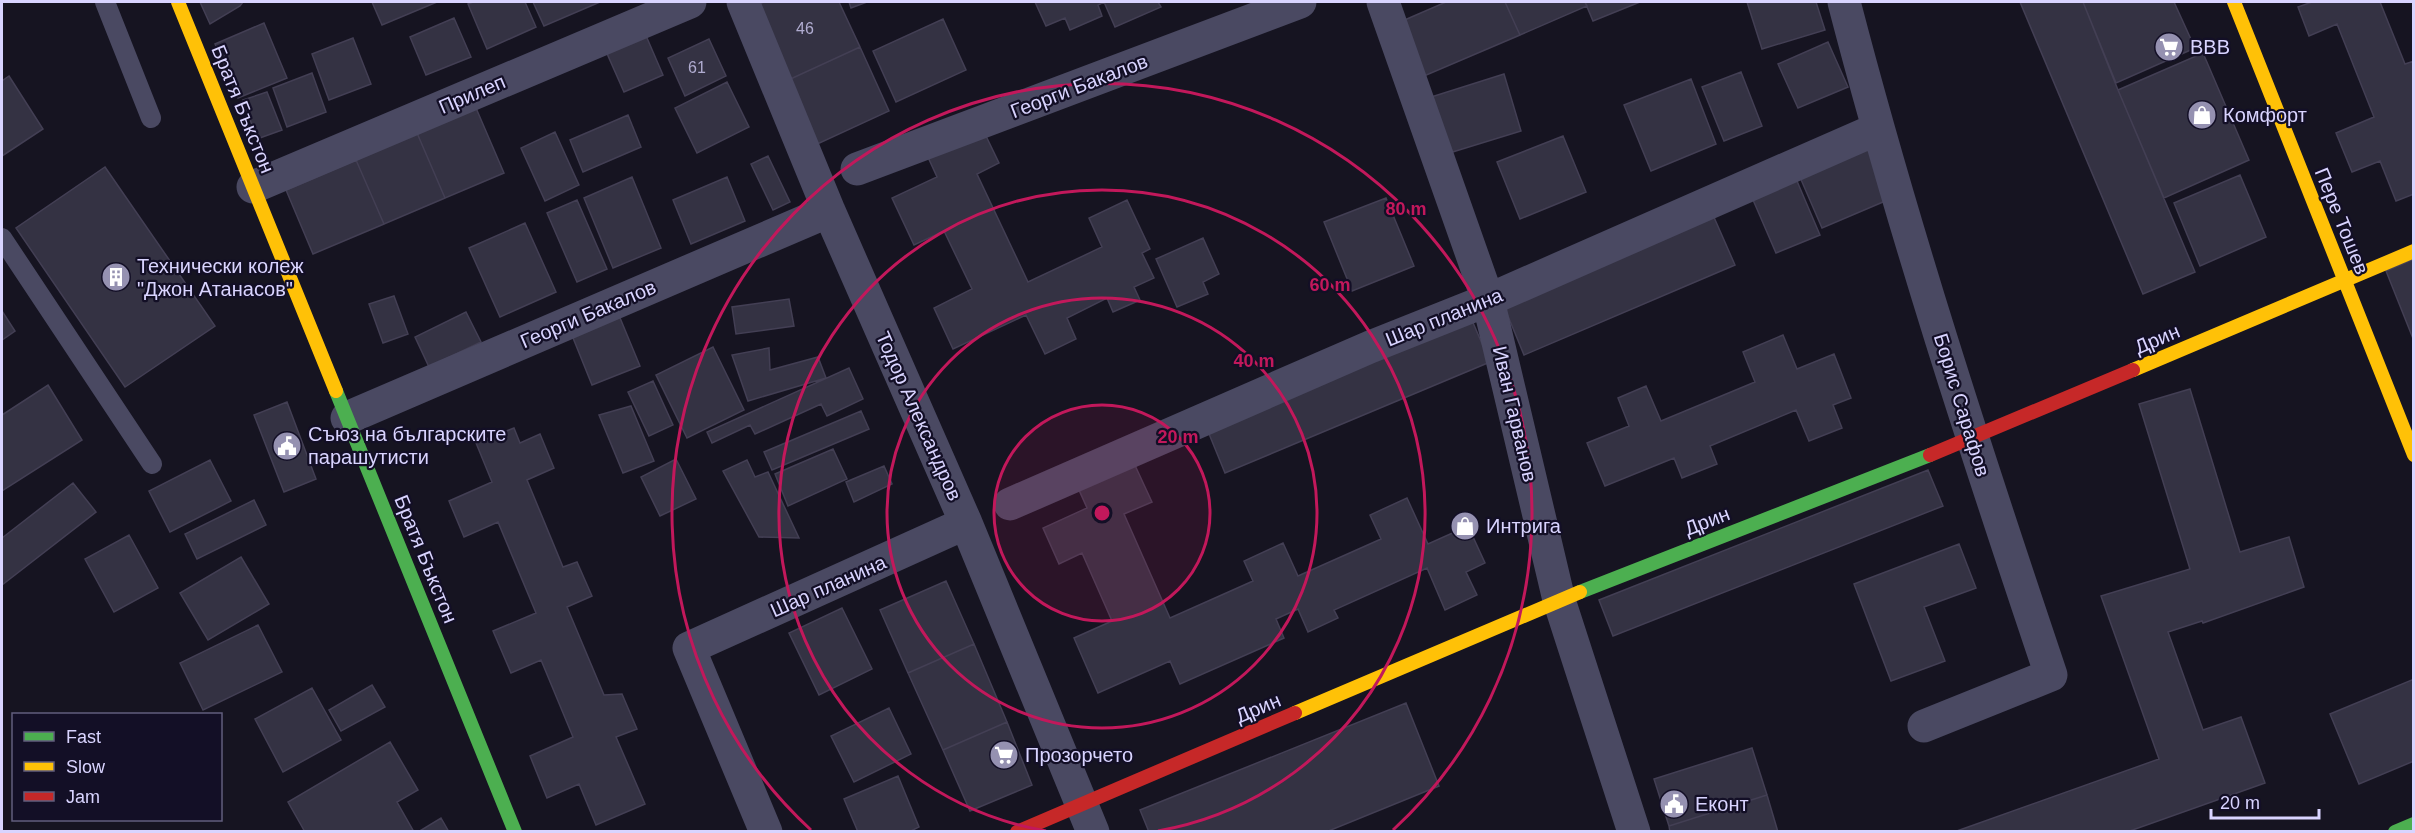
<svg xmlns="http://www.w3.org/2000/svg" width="2415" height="833" font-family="Arial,sans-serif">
	<rect width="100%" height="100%" fill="#161421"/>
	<path fill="#343243" stroke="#433f54" stroke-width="1.5" d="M 200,2 L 243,2 L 240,6 L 210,24 Z
		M 372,2 L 437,2 L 382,25 Z
		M 473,2 L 525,2 L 536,27 L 487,49 L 468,4 Z
		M 533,2 L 600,2 L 544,26 Z
		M 764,2 L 839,2 L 860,47 L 784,82 L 750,8 Z
		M 849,2 L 867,2 L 851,8 Z
		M 1035,2 L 1158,2 L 1161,7 L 1115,27 L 1104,2 L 1098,5 L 1102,16 L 1070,30 L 1065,18 L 1046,26 Z
		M 1446,2 L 1505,2 L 1520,35 L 1424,76 L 1400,22 Z
		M 1505,2 L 1585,2 L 1587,6 L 1520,35 Z
		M 1585,2 L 1640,2 L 1593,21 Z
		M 1747,2 L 1816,2 L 1825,30 L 1762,49 Z
		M 2020,2 L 2083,2 L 2118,90 L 2195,272 L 2143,294 Z
		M 2083,2 L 2174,2 L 2195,48 L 2116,83 Z
		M 2312,2 L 2380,2 L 2405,64 L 2414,61 L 2414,194 L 2396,201 L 2380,161 L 2352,172 L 2336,133 L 2374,117 L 2337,24 L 2309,36 L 2298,7 Z
		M 454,18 L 471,57 L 426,75 L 410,37 Z
		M 943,19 L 966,70 L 896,102 L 873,51 Z
		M 264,23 L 287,78 L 238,98 L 215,44 Z
		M 644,31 L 663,75 L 624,92 L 605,49 Z
		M 353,38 L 371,84 L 329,100 L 312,54 Z
		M 709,39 L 726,76 L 685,96 L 668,58 Z
		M 1828,42 L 1848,87 L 1798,108 L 1778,64 Z
		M 860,47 L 889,111 L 813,146 L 784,82 Z
		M 2203,53 L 2249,160 L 2164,198 L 2118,90 Z
		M 1741,72 L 1762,126 L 1724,141 L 1702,87 Z
		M 312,73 L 326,112 L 287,127 L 273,88 Z
		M 1504,74 L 1521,131 L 1446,154 L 1428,98 Z
		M 9,76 L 43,129 L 2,156 L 2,81 Z
		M 1691,79 L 1716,144 L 1651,171 L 1624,105 Z
		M 727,82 L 749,127 L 697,153 L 675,108 Z
		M 267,92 L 282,130 L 257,139 L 243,100 Z
		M 476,108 L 504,173 L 445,198 L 417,133 Z
		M 628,115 L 641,147 L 583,172 L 570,140 Z
		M 555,132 L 579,185 L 545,201 L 521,148 Z
		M 417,133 L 445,198 L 384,224 L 356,160 Z
		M 986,136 L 999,163 L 977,174 L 1028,282 L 1102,247 L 1089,218 L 1127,200 L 1150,249 L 1142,253 L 1154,278 L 1134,287 L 1140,300 L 1113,312 L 1107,298 L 1067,318 L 1076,339 L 1045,354 L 1026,315 L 953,349 L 934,308 L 972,289 L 944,231 L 914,245 L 892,198 L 937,177 L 921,142 Z
		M 1563,136 L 1586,192 L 1520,219 L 1497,162 Z
		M 1867,145 L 1890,199 L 1822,228 L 1799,175 Z
		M 768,156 L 790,202 L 773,210 L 751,164 Z
		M 356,160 L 384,224 L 313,254 L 286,190 Z
		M 105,167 L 215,326 L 125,387 L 16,228 Z
		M 1794,174 L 1820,235 L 1776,253 L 1750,193 Z
		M 2240,175 L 2266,237 L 2200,266 L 2174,203 Z
		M 632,177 L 661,248 L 613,268 L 584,198 Z
		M 727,177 L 745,221 L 691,244 L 673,200 Z
		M 1386,198 L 1414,266 L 1352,291 L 1324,222 Z
		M 577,200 L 607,269 L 577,282 L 547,213 Z
		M 1713,215 L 1735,265 L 1524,355 L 1503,304 Z
		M 525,223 L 556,292 L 500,317 L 469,248 Z
		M 1203,238 L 1219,274 L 1203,282 L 1208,294 L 1177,307 L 1156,259 Z
		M 2414,259 L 2414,341 L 2386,271 Z
		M 394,296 L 408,334 L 383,343 L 369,304 Z
		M 789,299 L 794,326 L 736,334 L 732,307 Z
		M 2,311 L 15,331 L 2,340 Z
		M 466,312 L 481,342 L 429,367 L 415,337 Z
		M 618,313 L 640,366 L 592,385 L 571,333 Z
		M 1471,318 L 1490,362 L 1225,473 L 1207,429 Z
		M 1783,335 L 1797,369 L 1834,354 L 1851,398 L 1833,405 L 1842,428 L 1809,441 L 1796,410 L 1710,446 L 1717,464 L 1682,478 L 1674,458 L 1605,486 L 1587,443 L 1629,426 L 1618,398 L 1646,386 L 1661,421 L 1755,382 L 1743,352 Z
		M 713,347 L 744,410 L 687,438 L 656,375 Z
		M 769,348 L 770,370 L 818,357 L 826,378 L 748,401 L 732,355 Z
		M 849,368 L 863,399 L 827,416 L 821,404 L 755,434 L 750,425 L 712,443 L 707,432 Z
		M 653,381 L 673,425 L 649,436 L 628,392 Z
		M 48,385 L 82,440 L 2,491 L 2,415 Z
		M 2190,389 L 2240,552 L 2289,537 L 2304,587 L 2203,623 L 2202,621 L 2168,632 L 2203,730 L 2241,717 L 2265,783 L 2127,832 L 1954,832 L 2159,759 L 2101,596 L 2190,569 L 2139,404 Z
		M 287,402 L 316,479 L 284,492 L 254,415 Z
		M 631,406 L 654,461 L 623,473 L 599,415 Z
		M 861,411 L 869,429 L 772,470 L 764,452 Z
		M 514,428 L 520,443 L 540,434 L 554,468 L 527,480 L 563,567 L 577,562 L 592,596 L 567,607 L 604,695 L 622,694 L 637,729 L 616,737 L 645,804 L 596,825 L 579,784 L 547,798 L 530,756 L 573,737 L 541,660 L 511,673 L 493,631 L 536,613 L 498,522 L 464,537 L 449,501 L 492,482 L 476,443 Z
		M 833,449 L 847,479 L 788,506 L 775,474 Z
		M 676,459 L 696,499 L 660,516 L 641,477 Z
		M 210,460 L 231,501 L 170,532 L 149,491 Z
		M 747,460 L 755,477 L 768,472 L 799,538 L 759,537 L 723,471 Z
		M 1133,461 L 1152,502 L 1124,514 L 1170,618 L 1253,581 L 1244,561 L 1283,543 L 1298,576 L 1381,539 L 1370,515 L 1407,498 L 1428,544 L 1468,526 L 1485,563 L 1466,572 L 1477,595 L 1445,610 L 1427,568 L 1334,610 L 1338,618 L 1308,632 L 1298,609 L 1276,619 L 1284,638 L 1180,684 L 1170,661 L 1098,693 L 1074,638 L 1112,621 L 1082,553 L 1059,564 L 1043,528 L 1087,508 L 1070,470 Z
		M 884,466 L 892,484 L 854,502 L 846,482 Z
		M 1928,470 L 1943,506 L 1613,636 L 1599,600 Z
		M 73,483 L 96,512 L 2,585 L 2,538 Z
		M 254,500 L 266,525 L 197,559 L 185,534 Z
		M 129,535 L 158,588 L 114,612 L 85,559 Z
		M 1959,544 L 1976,588 L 1924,607 L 1945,661 L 1891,681 L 1854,584 Z
		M 241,557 L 269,604 L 208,640 L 180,593 Z
		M 946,581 L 974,644 L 908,673 L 880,610 Z
		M 842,608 L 872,669 L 819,695 L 789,633 Z
		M 258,625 L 282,672 L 203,710 L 180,663 Z
		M 974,644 L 1007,722 L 943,750 L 908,673 Z
		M 2414,679 L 2414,761 L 2359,784 L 2330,714 Z
		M 372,685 L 385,707 L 341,731 L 329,710 Z
		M 312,688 L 341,740 L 283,772 L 255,719 Z
		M 1406,703 L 1439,786 L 1326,832 L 1149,832 L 1140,810 Z
		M 889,708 L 911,754 L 854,782 L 831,736 Z
		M 1007,722 L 1032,785 L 970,811 L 943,750 Z
		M 390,742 L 418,790 L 397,802 L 414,832 L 305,832 L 288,802 Z
		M 1752,748 L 1767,795 L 1669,826 L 1654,779 Z
		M 898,776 L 919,827 L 909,832 L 858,832 L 844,799 Z
		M 1767,795 L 1778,832 L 1670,832 L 1669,826 Z
		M 441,818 L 449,832 L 418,832 Z"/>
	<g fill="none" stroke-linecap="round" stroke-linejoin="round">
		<path stroke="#4a4962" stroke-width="20" d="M 105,2 L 151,118
			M 2,238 L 152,464"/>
		<path stroke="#4a4962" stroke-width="33" d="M 743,2 L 829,211 L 966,523 L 1093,832
			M 1383,2 L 1488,300 L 1559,600 L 1634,832
			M 1844,2 C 1903,229 1976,452 2051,675 L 1924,726
			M 857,169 L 1300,2
			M 253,187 L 690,2
			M 347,418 L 829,211
			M 1010,504 L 1370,347 L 1488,300 L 1877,129
			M 766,832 L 689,648 L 966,523"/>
		<path stroke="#4caf50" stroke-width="14" d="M 336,391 L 515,832
			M 1580,592 L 1930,455
			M 2395,832 L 2414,824"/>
		<path stroke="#ffc107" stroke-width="14" d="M 178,2 L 336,391
			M 2234,2 L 2414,455
			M 2133,370 L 2414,251
			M 1295,713 L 1580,592"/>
		<path stroke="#c62828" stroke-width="14" d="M 1930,455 L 2133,370
			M 1017,832 L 1295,713"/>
	</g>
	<circle cx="1102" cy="513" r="108" fill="#c2185b" fill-opacity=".12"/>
	<g fill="none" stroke="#c2185b" stroke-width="3">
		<circle cx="1102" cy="513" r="108"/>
		<circle cx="1102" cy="513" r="215"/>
		<path d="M1046 831A323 323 0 1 1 1158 831"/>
		<path d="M811 830A430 430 0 1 1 1393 830"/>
	</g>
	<defs>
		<g id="supermarket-disc" transform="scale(1.5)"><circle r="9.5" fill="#9591b1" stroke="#130f26"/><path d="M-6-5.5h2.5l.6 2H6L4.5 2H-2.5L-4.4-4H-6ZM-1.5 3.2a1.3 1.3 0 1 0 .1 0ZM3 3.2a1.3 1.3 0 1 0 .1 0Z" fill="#fff"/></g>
		<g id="shop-disc" transform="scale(1.5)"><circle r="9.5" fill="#9591b1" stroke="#130f26"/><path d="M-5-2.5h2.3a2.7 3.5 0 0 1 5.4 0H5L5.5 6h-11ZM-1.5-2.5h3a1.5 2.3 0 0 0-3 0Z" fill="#fff"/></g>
		<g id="building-disc" transform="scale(1.5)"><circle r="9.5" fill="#9591b1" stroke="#130f26"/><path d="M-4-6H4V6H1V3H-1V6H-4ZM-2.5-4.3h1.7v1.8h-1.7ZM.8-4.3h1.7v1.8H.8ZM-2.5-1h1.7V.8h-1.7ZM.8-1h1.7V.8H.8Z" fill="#fff"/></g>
		<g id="civic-disc" transform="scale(1.5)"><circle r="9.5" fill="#9591b1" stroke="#130f26"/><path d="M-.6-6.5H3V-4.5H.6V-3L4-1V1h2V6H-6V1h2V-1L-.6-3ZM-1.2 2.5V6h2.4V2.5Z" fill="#fff"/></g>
	</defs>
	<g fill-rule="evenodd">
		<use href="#supermarket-disc" x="2169" y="47"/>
		<use href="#shop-disc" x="2202" y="115"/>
		<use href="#building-disc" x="116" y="277"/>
		<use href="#civic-disc" x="287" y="446"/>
		<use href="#shop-disc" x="1465" y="526"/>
		<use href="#supermarket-disc" x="1004" y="755"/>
		<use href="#civic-disc" x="1674" y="804"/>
	</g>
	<g text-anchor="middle" stroke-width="4.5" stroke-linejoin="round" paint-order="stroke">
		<g font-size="16" fill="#b0acd0">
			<text x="805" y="34">46</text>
			<text x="697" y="73">61</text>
		</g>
		<g font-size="20" fill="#d9d4ff" stroke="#130f26" text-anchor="start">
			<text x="2190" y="54">BBB</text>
			<text x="2223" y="122">Комфорт</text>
			<text x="137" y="273">Технически колеж<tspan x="137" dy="23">"Джон Атанасов"</tspan></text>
			<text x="308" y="441">Съюз на българските<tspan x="308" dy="23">парашутисти</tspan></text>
			<text x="1486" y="533">Интрига</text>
			<text x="1025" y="762">Прозорчето</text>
			<text x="1695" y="811">Еконт</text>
		</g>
		<g font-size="20" fill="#d9d4ff" stroke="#130f26">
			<text transform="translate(1079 86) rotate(-21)" y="7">Георги Бакалов</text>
			<text transform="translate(472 94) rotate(-23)" y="7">Прилеп</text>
			<text transform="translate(243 109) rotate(68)" y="7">Братя Бъкстон</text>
			<text transform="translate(2342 221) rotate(68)" y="7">Пере Тошев</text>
			<text transform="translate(588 314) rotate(-23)" y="7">Георги Бакалов</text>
			<text transform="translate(1444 317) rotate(-22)" y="7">Шар планина</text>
			<text transform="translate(2157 339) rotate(-23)" y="7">Дрин</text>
			<text transform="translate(1962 405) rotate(73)" y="7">Борис Сарафов</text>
			<text transform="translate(1515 414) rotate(77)" y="7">Иван Гарванов</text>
			<text transform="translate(919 416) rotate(66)" y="7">Тодор Александров</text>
			<text transform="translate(1707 521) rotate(-21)" y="7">Дрин</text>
			<text transform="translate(426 559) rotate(68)" y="7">Братя Бъкстон</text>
			<text transform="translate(828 586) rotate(-24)" y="7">Шар планина</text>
			<text transform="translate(1258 708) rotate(-23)" y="7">Дрин</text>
		</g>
	</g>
	<circle cx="1102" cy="513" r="9" fill="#c2185b" stroke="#130f26" stroke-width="3"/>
	<g font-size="18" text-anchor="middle" font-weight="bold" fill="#c2185b" stroke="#130f26" stroke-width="4.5" stroke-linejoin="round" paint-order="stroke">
		<text x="1406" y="215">80 m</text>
		<text x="1330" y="291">60 m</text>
		<text x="1254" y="367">40 m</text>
		<text x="1178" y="443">20 m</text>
	</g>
	<rect width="2415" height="833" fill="none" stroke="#d9d4ff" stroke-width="6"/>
	<rect x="12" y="713" width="210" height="108" fill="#130f26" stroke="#625e7d" stroke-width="1.5"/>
	<rect x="24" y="732" width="30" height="9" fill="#4caf50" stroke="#625e7d" stroke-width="1.5"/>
	<text x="66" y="743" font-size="18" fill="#d9d4ff">Fast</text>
	<rect x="24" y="762" width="30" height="9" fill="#ffc107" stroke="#625e7d" stroke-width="1.5"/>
	<text x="66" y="773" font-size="18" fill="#d9d4ff">Slow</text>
	<rect x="24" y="792" width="30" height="9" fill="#c62828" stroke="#625e7d" stroke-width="1.5"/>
	<text x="66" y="803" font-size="18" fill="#d9d4ff">Jam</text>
	<path d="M2211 809v9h108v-9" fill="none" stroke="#d9d4ff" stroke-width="3"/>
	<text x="2220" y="809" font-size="18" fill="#d9d4ff" stroke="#130f26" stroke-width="4.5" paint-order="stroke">20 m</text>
</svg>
